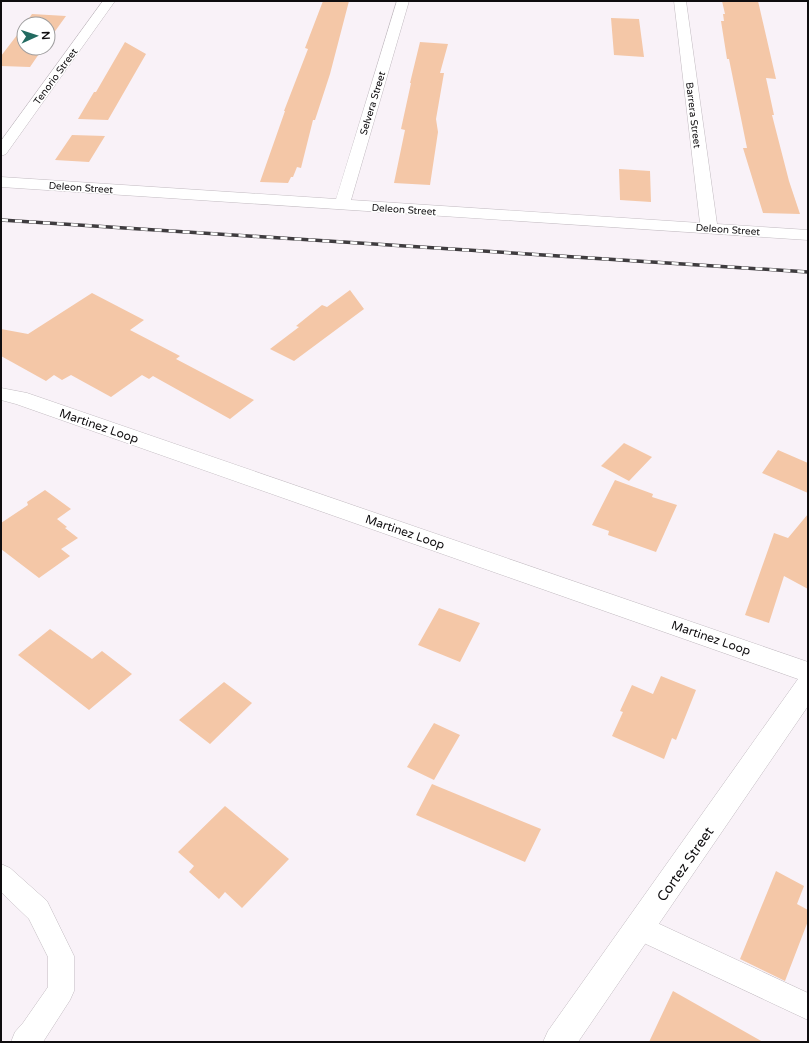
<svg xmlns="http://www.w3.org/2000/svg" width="809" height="1043" font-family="'Varela Round',sans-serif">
	<rect width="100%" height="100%" fill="#f9f2f8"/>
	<path fill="#f4c7a7" d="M 323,1 L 349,1 L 330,74 L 315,120 L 313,120 L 301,168 L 297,167 L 293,177 L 291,177 L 288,183 L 260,182 L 285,111 L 284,111 L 308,49 L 305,48 Z
		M 722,1 L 758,1 L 776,79 L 766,78 L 774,115 L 772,115 L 789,181 L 800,214 L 763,213 L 743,148 L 747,148 L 729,59 L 727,59 L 721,21 L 724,21 L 723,14 L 725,14 Z
		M 32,14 L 66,16 L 48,41 L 48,24 L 25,24 Z
		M 611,18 L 639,19 L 644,57 L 614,55 Z
		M 24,26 L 24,48 L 43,48 L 30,67 L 1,66 L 1,56 Z
		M 125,42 L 146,54 L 108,120 L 78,119 L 94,92 L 96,92 Z
		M 420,42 L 448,44 L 440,73 L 444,73 L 436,119 L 438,132 L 430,185 L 394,183 L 405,130 L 401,129 L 411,83 L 410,83 Z
		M 72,135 L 105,136 L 89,162 L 55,160 Z
		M 619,169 L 650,171 L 651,202 L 620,200 Z
		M 350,290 L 364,309 L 294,361 L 270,349 L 299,327 L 296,326 L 322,305 L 327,307 Z
		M 92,293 L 144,320 L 130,330 L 180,356 L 176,359 L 254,400 L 230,419 L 153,376 L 149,379 L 142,375 L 111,397 L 71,375 L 62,380 L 54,375 L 46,381 L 1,356 L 1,329 L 28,334 Z
		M 624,443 L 652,457 L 629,481 L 601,466 Z
		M 778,450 L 808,463 L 808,493 L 762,473 Z
		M 615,480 L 653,494 L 652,497 L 677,505 L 656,552 L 608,535 L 609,531 L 592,525 Z
		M 45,490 L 71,509 L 57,519 L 67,527 L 65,528 L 78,538 L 61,549 L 70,556 L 39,578 L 1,549 L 1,523 L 28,505 L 27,502 Z
		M 808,514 L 808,589 L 784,576 L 769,623 L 745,615 L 774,533 L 788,538 Z
		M 439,608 L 480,623 L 460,662 L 418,645 Z
		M 50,629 L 92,659 L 102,651 L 132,674 L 89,710 L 18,655 Z
		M 661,676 L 696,690 L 676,740 L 672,738 L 664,759 L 612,736 L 623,712 L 620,711 L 632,685 L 653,694 Z
		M 224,682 L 252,703 L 210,744 L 179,720 Z
		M 434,723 L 460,735 L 434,780 L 407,767 Z
		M 432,784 L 541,829 L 525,862 L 416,815 Z
		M 225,806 L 289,859 L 242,908 L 225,892 L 219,899 L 189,872 L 194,866 L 178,852 Z
		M 776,871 L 804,886 L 797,904 L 808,910 L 808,921 L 785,981 L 740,959 Z
		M 673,991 L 763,1042 L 649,1042 Z"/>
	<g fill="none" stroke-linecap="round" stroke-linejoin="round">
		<g stroke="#c2bbc1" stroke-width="1">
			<path id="service" d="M 1,864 L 10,868 L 47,901 L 74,956 L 74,991 L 70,1000 L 43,1042 L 11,1042 L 15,1032 L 23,1023 L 48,987 L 48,957 L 29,919 L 1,892 Z
				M 640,915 L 808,993 L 808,1020 L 631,937 L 627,928 L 631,919 Z"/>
		</g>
		<g stroke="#c2bbc1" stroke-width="1">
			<path id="minor" d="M 103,1 L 115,1 L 6,154 L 1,156 L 1,141 Z
				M 397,1 L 409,1 L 351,200 L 700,223 L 674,1 L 686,1 L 717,224 L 808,230 L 808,240 L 1,187 L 1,177 L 336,199 Z
				M 1,388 L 27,393 L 808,662 L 808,706 L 578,1042 L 543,1042 L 548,1031 L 798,679 L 16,404 L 1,400 Z"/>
		</g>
		<use href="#service" fill="#fff" fill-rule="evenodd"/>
		<use href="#minor" fill="#fff" fill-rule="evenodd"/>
		<g stroke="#3f3c3f" stroke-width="3.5">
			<path id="rail" d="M 1,220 L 808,272"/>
		</g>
		<use href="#rail" stroke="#fff" stroke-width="2.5" stroke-dasharray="7" stroke-linecap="butt"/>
	</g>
	<g text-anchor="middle" stroke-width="3" stroke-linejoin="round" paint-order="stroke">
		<g font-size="10" fill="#0f0d0f" stroke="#fff">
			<text transform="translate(55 76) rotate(-54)" y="4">Tenorio Street</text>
			<text transform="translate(372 103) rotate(-73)" y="4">Selvera Street</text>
			<text transform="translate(694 115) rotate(83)" y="4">Barrera Street</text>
			<text transform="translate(81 187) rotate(4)" y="4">Deleon Street</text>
			<text transform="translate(404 209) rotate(4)" y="4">Deleon Street</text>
			<text transform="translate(728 229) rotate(4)" y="4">Deleon Street</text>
		</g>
		<g font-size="12" fill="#0f0d0f" stroke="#fff">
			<text transform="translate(99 426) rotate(19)" y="4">Martinez Loop</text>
			<text transform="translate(405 532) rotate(19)" y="4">Martinez Loop</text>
			<text transform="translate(711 638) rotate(19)" y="4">Martinez Loop</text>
		</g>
		<g font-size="14" fill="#0f0d0f" stroke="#fff">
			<text transform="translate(685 864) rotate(-55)" y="5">Cortez Street</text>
		</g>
	</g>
	<rect width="809" height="1043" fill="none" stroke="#0f0d0f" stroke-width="4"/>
	<g transform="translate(36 36) rotate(87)"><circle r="19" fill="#ffffff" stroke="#9f9e9f"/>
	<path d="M0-3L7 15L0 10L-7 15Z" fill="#226a60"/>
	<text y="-6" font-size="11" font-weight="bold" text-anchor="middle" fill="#0f0d0f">N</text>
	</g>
</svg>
